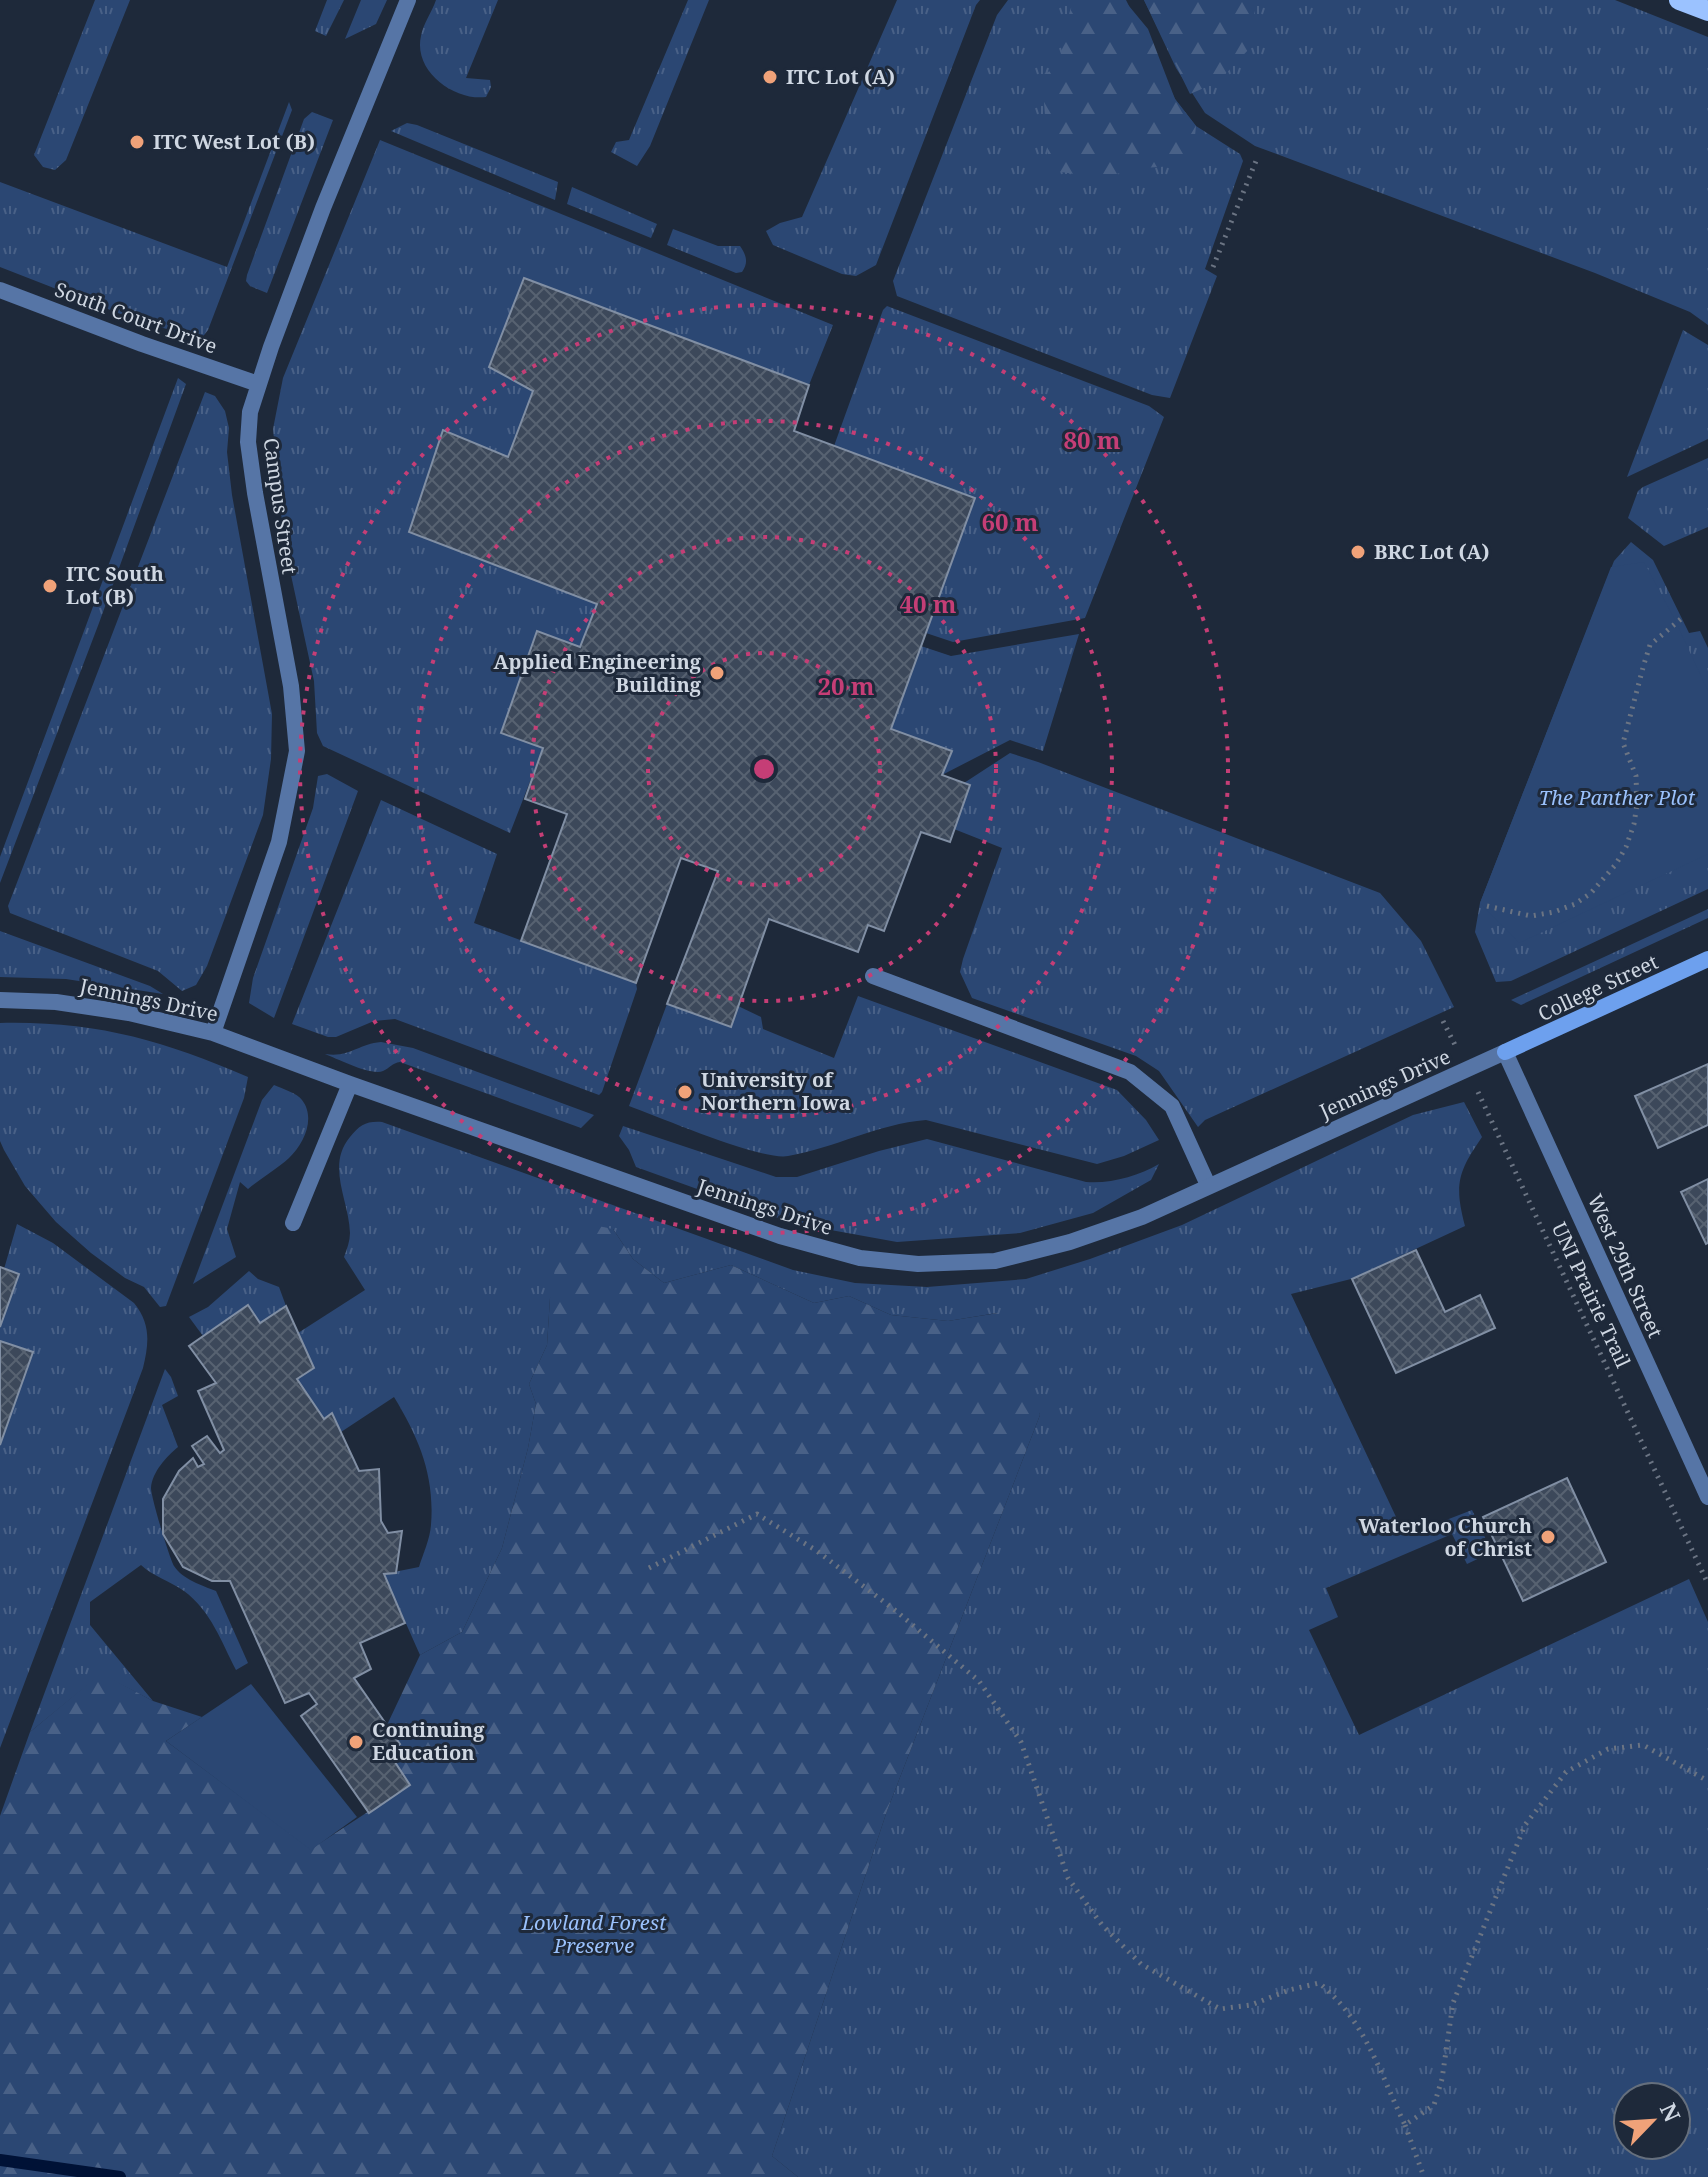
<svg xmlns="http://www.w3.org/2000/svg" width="1708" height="2177" font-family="'Noto Serif',serif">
	<defs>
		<pattern id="grass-tufts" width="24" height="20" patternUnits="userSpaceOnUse" patternTransform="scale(2)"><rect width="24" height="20" fill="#2b4773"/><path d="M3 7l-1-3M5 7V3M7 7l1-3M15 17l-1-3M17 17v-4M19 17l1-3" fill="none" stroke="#496187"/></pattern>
		<pattern id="forest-firs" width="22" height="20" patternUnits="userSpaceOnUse" patternTransform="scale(2)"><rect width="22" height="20" fill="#2b4773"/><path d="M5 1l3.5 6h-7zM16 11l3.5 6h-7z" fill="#496187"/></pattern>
		<pattern id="building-cross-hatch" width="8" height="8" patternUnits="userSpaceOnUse" patternTransform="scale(2)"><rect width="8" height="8" fill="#3c485a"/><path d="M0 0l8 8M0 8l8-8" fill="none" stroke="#576271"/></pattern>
	</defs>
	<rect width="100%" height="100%" fill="#1e293a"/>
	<path fill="url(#grass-tufts)" fill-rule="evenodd" d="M 95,0 L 130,0 L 66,160 L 55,170 L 43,167 L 34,155 Z
		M 327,0 L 344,0 L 326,36 L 315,31 Z
		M 361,0 L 387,0 L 376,24 L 345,39 Z
		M 436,0 L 498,0 L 466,78 L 490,80 L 491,87 L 486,97 C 454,101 413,71 421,36 C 423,24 432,12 436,0 Z
		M 688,0 L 709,0 L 650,146 L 637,166 L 611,152 L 616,142 L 629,140 Z
		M 897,0 L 980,0 L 976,5 L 876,265 L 856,276 L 842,274 L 773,245 L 766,231 L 780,223 L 802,217 Z
		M 1008,0 L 1126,0 L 1175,99 L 1196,126 L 1240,154 L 1243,161 L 1205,269 L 1217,276 L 1170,398 L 1152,395 L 897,296 L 893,281 L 997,15 Z
		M 1144,0 L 1615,0 L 1708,37 L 1708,325 L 1690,312 L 1595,273 L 1255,146 L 1205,113 L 1176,68 Z
		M 289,102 L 292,110 L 208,330 L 201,339 L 136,320 L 0,267 L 0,182 L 227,267 Z
		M 312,112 L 333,120 L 267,293 L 250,286 L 246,281 L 247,275 L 304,119 Z
		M 407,123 L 417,125 L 558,182 L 555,200 L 391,131 Z
		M 380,140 L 833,325 L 809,385 L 524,279 L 490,366 L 533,391 L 508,457 L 448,433 L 409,531 L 597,604 L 580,647 L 537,631 L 501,732 L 543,748 L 510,833 L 323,746 L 317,733 L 314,681 L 284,543 L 273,429 L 283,378 Z
		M 572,187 L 657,224 L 651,238 L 567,204 Z
		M 673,229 L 718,246 L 740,246 C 746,255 749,262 742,272 L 736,273 L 667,245 Z
		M 887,306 L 1149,406 L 1164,417 L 1085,618 L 953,642 L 926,633 L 974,498 L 834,446 L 883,310 Z
		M 1683,330 L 1708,345 L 1708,439 L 1627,477 Z
		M 178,378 L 186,384 L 99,623 L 0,883 L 0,857 Z
		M 205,392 L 215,396 L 225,411 L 229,428 L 227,452 L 232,495 L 272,714 L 271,759 L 263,815 L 207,966 L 196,985 L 182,991 L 158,971 L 10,913 L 8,906 Z
		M 1708,458 L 1708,527 L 1664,546 L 1628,518 L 1638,491 L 1643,487 Z
		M 1631,542 L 1653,560 L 1689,633 L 1700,631 L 1708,648 L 1708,889 L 1511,981 L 1496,982 L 1475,932 L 1480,903 L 1614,561 Z
		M 1079,634 L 1043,751 L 1010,740 L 942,775 L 951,751 L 891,729 L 921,646 L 951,656 Z
		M 1010,753 L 1038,762 L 1380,893 L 1421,941 L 1454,1007 L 1205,1120 L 1198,1127 L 1159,1071 L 1136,1056 L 972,998 L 960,972 L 963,959 L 1002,848 L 954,829 L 969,785 L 964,783 Z
		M 327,774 L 358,791 L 274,1018 L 249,1003 L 253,978 L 313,808 L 318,776 Z
		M 381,800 L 497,854 L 474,923 L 636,983 L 637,989 L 602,1092 L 599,1095 L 395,1019 L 374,1021 L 336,1037 L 328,1037 L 292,1024 Z
		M 1708,909 L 1708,918 L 1521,1005 L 1511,1000 Z
		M 0,931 L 150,986 L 163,994 L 66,979 L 0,977 Z
		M 858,996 L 1117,1090 L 1146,1120 L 1159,1140 L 1124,1156 L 1097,1164 L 926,1120 C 877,1124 835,1148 788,1156 C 761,1161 660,1117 629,1106 L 667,1004 L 730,1027 L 738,1006 L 761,1017 L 763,1029 L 834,1058 Z
		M 0,1023 C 96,1021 161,1040 248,1077 L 244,1098 L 166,1306 L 160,1307 L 144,1287 L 125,1278 L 91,1253 L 56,1222 L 25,1186 L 4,1150 L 0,1141 Z
		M 381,1042 L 413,1048 L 594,1115 L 581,1128 L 400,1062 C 392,1063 390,1068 383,1071 C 371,1076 338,1059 325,1054 C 349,1058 358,1044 381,1042 Z
		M 274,1085 C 283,1089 297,1093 302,1100 C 316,1118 304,1144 289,1158 C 277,1169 261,1178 248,1189 L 240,1182 L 227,1229 L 236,1257 L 193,1284 L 262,1100 Z
		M 1464,1102 L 1482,1137 C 1458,1172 1454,1184 1465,1226 L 1351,1279 L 1291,1294 L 1405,1536 L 1472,1510 L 1492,1552 L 1467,1564 L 1452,1534 L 1326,1588 L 1338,1617 L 1309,1630 L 1359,1735 L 1689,1579 L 1708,1622 L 1708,2177 L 798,2177 L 772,2156 L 887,1811 L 1040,1415 L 997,1313 L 948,1321 L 891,1315 L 849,1296 L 814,1303 L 731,1265 L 664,1283 L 633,1259 L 613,1229 L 550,1298 L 547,1345 L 529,1384 L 536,1404 L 528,1448 L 502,1548 L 462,1632 L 420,1655 L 384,1574 L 419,1567 C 423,1554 430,1539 431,1525 C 435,1476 419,1438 394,1397 L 341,1432 L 333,1414 L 324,1419 L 297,1379 L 313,1368 L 298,1333 L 365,1290 L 344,1257 C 347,1249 350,1241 350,1233 C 349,1200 326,1166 350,1137 C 360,1125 366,1121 382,1122 L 793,1270 L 855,1283 L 927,1287 L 1026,1279 L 1090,1259 L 1182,1225 L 1413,1115 ZM 1628,2097 L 1676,2097 L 1676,2145 L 1628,2145 Z
		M 623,1126 L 776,1177 L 797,1177 L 879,1151 L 927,1139 L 1086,1182 C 1111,1184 1138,1176 1159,1164 L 1151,1180 L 1093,1213 L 1020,1233 L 897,1242 L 792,1223 L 636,1167 L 629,1150 L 619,1136 Z
		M 17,1224 L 53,1243 L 134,1303 C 151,1324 149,1343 143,1368 L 0,1748 L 0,1445 L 33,1353 L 0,1341 L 0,1327 L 19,1275 L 4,1269 Z
		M 249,1271 L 258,1279 L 279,1287 L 286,1306 L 260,1323 L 247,1305 L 203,1336 L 189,1317 L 208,1307 Z
		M 165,1369 L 171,1377 L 178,1396 L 162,1405 L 178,1447 C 167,1456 152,1472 151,1488 C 151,1497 169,1557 174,1566 C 182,1579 203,1586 216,1591 L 248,1663 L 236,1670 C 221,1641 211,1611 184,1591 C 170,1581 154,1577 141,1565 L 90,1602 L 90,1625 L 153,1701 L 101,1674 L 30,1732 Z"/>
	<path fill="url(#forest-firs)" d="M 1073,0 L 1124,0 L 1148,29 L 1175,99 L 1196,126 L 1192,165 L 1142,168 L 1099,178 L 1049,170 L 1042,75 L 1058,67 Z
		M 1144,0 L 1256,0 L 1249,49 L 1218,82 L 1190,94 Z
		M 583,1223 L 613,1229 L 633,1259 L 664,1283 L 731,1265 L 814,1303 L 849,1296 L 891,1315 L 948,1321 L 998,1313 L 1026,1364 L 1040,1415 L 887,1811 L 772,2156 L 798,2177 L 0,2177 L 0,1816 L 30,1732 L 101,1673 L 153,1701 L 202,1717 L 166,1741 L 311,1849 L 409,1785 L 389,1753 L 400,1744 L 387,1725 L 420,1655 L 462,1632 L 502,1548 L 528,1448 L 536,1404 L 529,1384 L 547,1345 L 550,1298 L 557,1257 Z"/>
	<path fill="#2b4773" d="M 1644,562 L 1674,618 L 1708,691 L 1708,854 L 1519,943 L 1480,903 L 1611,567 Z
		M 251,1684 L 357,1817 L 311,1850 L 166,1741 Z"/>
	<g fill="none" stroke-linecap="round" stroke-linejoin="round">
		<path stroke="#001236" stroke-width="12" d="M 0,2160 L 120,2177"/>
	</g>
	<path fill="url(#building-cross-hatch)" stroke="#818fa4" stroke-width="2" d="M 524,278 L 809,385 L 794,431 L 975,498 L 891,729 L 952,751 L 942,775 L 970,785 L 950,842 L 921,832 L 884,931 L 868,925 L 858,952 L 769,919 L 731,1027 L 667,1004 L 718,871 L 681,858 L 636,983 L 521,941 L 567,814 L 525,799 L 543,748 L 501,733 L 537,631 L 580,647 L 597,604 L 409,532 L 443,430 L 508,457 L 533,391 L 489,367 Z
		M 1708,1064 L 1708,1125 L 1658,1148 L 1635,1096 Z
		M 1708,1179 L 1708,1243 L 1706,1244 L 1681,1192 Z
		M 1416,1250 L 1445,1312 L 1480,1295 L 1495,1328 L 1396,1373 L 1352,1279 Z
		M 0,1267 L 19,1274 L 0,1327 Z
		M 248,1305 L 260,1323 L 286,1306 L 314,1368 L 297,1379 L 324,1419 L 332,1413 L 359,1471 L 379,1469 L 381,1521 L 388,1533 L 402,1531 L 396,1573 L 384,1574 L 405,1623 L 360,1643 L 371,1669 L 354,1678 L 400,1744 L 389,1753 L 410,1785 L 369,1813 L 301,1716 L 317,1704 L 309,1693 L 285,1703 L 230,1581 L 212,1581 L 183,1567 L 163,1534 L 163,1499 L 179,1471 L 193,1458 L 198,1467 L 204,1464 L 192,1446 L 207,1436 L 220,1453 L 224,1450 L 198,1391 L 216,1383 L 189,1346 Z
		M 0,1341 L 33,1352 L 0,1445 Z
		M 1567,1478 L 1606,1562 L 1523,1601 L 1483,1517 Z"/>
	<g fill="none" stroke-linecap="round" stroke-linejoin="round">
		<path stroke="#6b7483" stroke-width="5" stroke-dasharray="2 6" stroke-linecap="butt" d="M 1213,267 L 1258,156
			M 1487,906 L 1531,916 L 1554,912 L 1575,904 L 1591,893 L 1616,864 L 1626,847 L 1634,824 L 1637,804 L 1636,776 L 1623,743 L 1644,664 L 1650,645 L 1682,618
			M 1443,1021 L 1456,1047
			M 1478,1092 L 1708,1584
			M 649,1568 L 757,1514 L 817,1551 L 896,1611 L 979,1681 L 1021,1742 L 1068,1878 L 1102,1925 L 1141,1964 L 1220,2009 L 1251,2005 L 1289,1990 L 1319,1983 C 1365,2020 1380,2073 1405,2125 L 1434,2105 L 1442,2079 L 1453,2003 L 1525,1825 L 1566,1772 L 1608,1749 L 1643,1745 L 1708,1781
			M 1405,2125 L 1424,2177"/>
		<path stroke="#5675a6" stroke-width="16" d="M 873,976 L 1130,1072 L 1172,1106 L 1208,1185"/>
		<path stroke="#5675a6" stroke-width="16" d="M 0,290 L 142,344 L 258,384
			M 0,1000 L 56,1002 L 129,1013 L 213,1033 L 350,1084 L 780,1236 L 860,1258 L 918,1264 L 995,1261 L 1070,1242 L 1142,1217 L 1505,1052 L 1708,1497
			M 213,1033 L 279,842 L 297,751 L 291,686 L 255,493 L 248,442 L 250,412 L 271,347 L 323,208 L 408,0
			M 293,1223 L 350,1084"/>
		<path stroke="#6da0ee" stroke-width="16" d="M 1505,1052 L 1708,959"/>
		<path stroke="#9bc2ff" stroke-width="20" d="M 1679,0 L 1708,11"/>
	</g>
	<g fill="none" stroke="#c53e76" stroke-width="4" stroke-dasharray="4 8">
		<circle cx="764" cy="769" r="116"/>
		<circle cx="764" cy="769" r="232"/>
		<circle cx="764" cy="769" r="348"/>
		<circle cx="764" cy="769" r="464"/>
	</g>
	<g fill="#f0a279" stroke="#1e293a" stroke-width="3">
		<circle cx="770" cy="77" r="8"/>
		<circle cx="137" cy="142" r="8"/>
		<circle cx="1358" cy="552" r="8"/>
		<circle cx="50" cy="586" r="8"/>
		<circle cx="717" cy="673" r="8"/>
		<circle cx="685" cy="1092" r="8"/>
		<circle cx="1548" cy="1537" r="8"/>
		<circle cx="356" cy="1742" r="8"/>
	</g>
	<g text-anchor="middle" stroke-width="6" stroke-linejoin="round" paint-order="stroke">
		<g font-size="20" font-weight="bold" fill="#cfd7e2" stroke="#1e293a" text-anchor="start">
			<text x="786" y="84">ITC Lot (A)</text>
			<text x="153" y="149">ITC West Lot (B)</text>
			<text x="1374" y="559">BRC Lot (A)</text>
			<text x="66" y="581">ITC South<tspan x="66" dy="23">Lot (B)</tspan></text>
			<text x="701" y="669" text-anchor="end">Applied Engineering<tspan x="701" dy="23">Building</tspan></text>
			<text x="701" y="1087">University of<tspan x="701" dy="23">Northern Iowa</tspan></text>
			<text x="1532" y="1533" text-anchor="end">Waterloo Church<tspan x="1532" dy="23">of Christ</tspan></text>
			<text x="372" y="1737">Continuing<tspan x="372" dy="23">Education</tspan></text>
		</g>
		<g font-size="20" fill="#cfd7e2" stroke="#1e293a">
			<text transform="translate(136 318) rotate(20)" y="7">South Court Drive</text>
			<text transform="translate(280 506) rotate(82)" y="7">Campus Street</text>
			<text transform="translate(1598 988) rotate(-25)" y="7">College Street</text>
			<text transform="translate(149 1000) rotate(12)" y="7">Jennings Drive</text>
			<text transform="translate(1385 1084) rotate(-24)" y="7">Jennings Drive</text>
			<text transform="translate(765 1207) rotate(18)" y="7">Jennings Drive</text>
			<text transform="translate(1625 1266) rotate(66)" y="7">West 29th Street</text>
			<text transform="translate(1591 1295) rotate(65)" y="7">UNI Prairie Trail</text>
		</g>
		<g font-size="20" font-style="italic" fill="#9ac1fc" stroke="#1e293a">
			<text x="1617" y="805">The Panther Plot</text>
			<text x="594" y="1930">Lowland Forest<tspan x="594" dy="23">Preserve</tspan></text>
		</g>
	</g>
	<circle cx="764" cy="769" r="12" fill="#c53e76" stroke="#1e293a" stroke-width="4"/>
	<g font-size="24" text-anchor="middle" font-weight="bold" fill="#c53e76" stroke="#1e293a" stroke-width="6" stroke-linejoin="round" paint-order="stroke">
		<text x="1092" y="449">80 m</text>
		<text x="1010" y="531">60 m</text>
		<text x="928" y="613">40 m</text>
		<text x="846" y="695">20 m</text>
	</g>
	<g transform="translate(1652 2121) rotate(65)"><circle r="38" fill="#1e293a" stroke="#656f7d" stroke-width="2"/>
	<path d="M0-6L14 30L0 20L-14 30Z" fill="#f0a279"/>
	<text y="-12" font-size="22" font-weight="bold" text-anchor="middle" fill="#cfd7e2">N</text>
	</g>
</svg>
